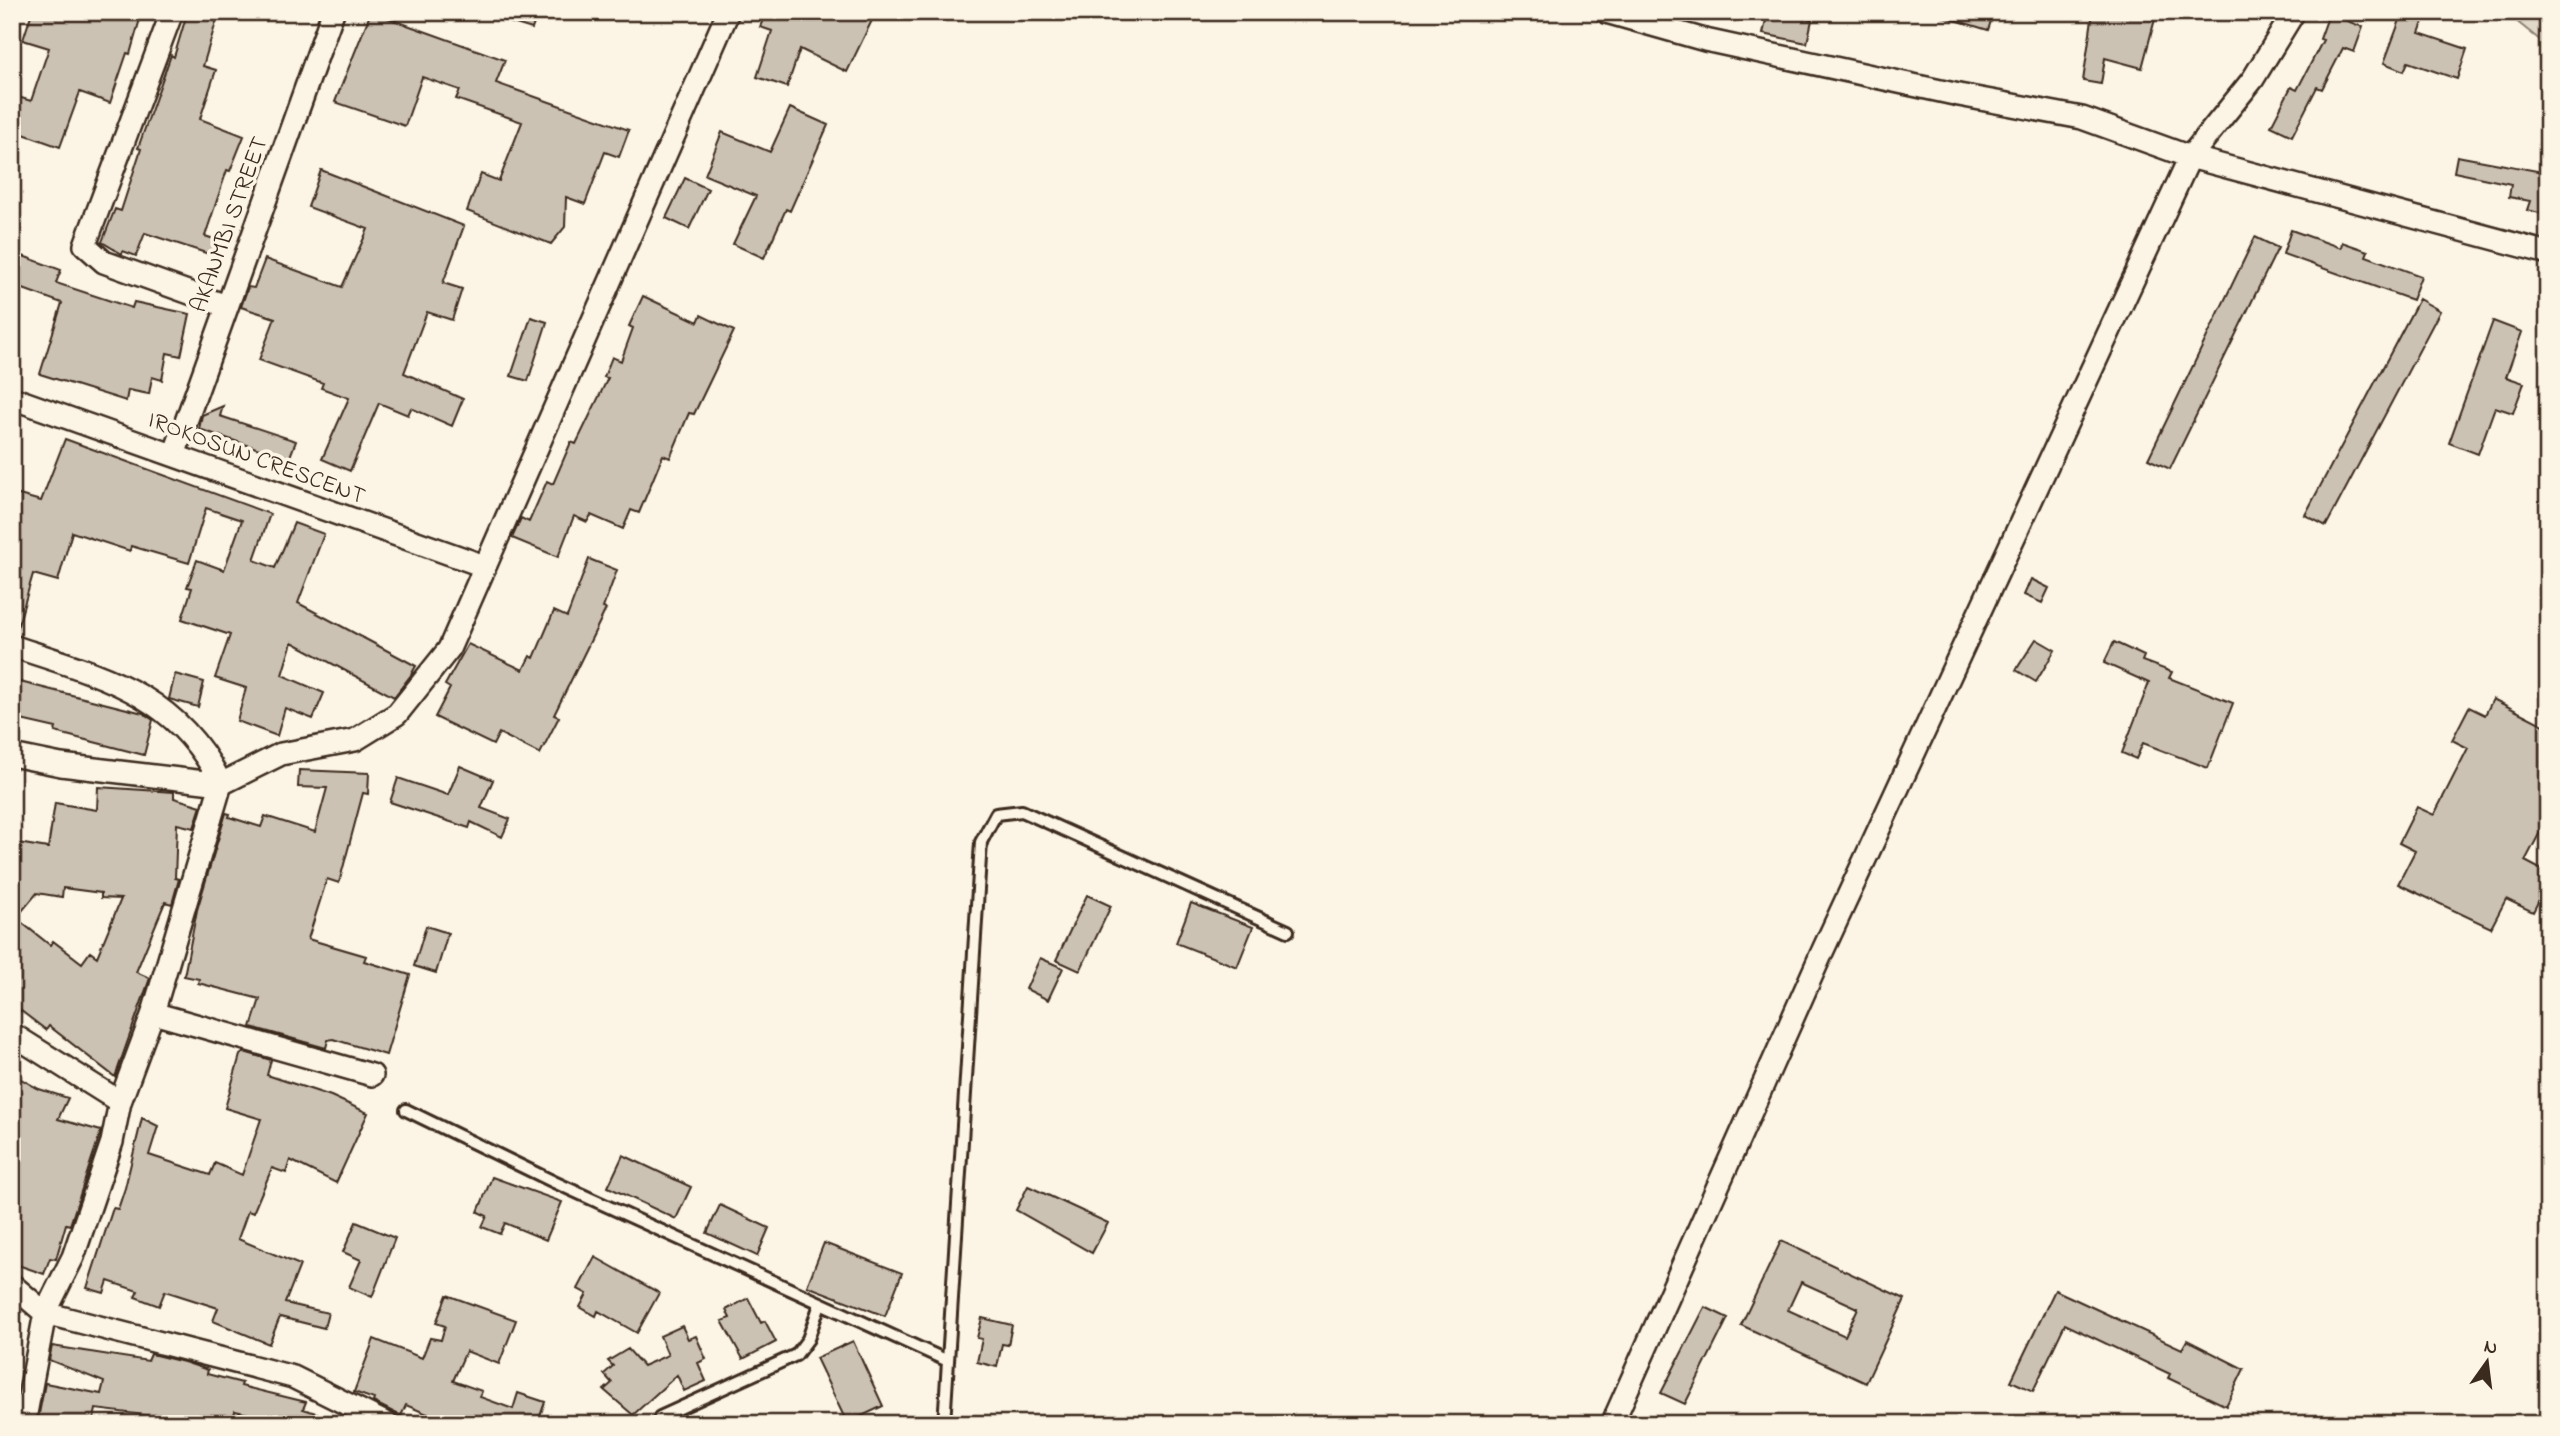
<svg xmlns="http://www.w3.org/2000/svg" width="2560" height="1436" font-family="'Indie Flower',sans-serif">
	<rect width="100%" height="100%" fill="#fcf5e5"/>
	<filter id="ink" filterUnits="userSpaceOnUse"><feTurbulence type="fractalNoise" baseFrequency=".0143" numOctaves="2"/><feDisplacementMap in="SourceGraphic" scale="14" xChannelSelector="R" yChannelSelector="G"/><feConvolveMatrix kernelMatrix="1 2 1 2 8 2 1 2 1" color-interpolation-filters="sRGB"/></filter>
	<g filter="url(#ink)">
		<path fill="#e0d8c8" stroke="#8e8173" stroke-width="2" d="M 2505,12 L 2548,12 L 2548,46 L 2546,45 Z"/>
		<path fill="#ccc2b3" stroke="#3b2a1e" stroke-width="2" fill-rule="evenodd" d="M 32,12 L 142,12 L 130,54 L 127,53 L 110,103 L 80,92 L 60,147 L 12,130 L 12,95 L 31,101 L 49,48 L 23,40 Z
			M 195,12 L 219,12 L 203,66 L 216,70 L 200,119 L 244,136 L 230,171 L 227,170 L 205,236 L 220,241 L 215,256 L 145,233 L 136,256 L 123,251 L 122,254 L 102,242 L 115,209 L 121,211 L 141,149 L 138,148 L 171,55 L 174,57 L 186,17 L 193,19 Z
			M 371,12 L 505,60 L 496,83 L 629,130 L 619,157 L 605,152 L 585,204 L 566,197 L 565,227 L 551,244 L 467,211 L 481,174 L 499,181 L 522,122 L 456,99 L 460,90 L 422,77 L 405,126 L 335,102 Z
			M 490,12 L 538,12 L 532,29 L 490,16 Z
			M 766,12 L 876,12 L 847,72 L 800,49 L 787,87 L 757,77 L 772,31 L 760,27 Z
			M 1768,12 L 1812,20 L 1807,43 L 1763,34 Z
			M 1943,12 L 1994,12 L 1988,30 L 1942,16 Z
			M 2093,12 L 2130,12 L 2155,19 L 2142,68 L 2105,58 L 2101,84 L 2083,81 Z
			M 2403,12 L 2427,12 L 2419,33 L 2467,49 L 2457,79 L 2408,62 L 2404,71 L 2384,63 Z
			M 2329,14 L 2363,27 L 2354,52 L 2343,48 L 2322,89 L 2317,87 L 2292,136 L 2271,126 L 2291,87 L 2297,90 L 2323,40 L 2320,39 Z
			M 790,108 L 828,125 L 790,211 L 786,209 L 764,258 L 733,244 L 756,196 L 705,175 L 722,132 L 770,152 Z
			M 2457,156 L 2548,173 L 2548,215 L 2527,210 L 2530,201 L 2509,197 L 2511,184 L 2454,172 Z
			M 321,170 L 464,226 L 443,283 L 462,289 L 452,320 L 427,312 L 404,373 L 463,399 L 452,426 L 411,408 L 408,415 L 379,403 L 350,471 L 322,459 L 349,398 L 321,388 L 323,383 L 259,360 L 275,318 L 241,307 L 248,287 L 254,288 L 265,259 L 342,287 L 368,229 L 308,207 Z
			M 685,178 L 708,189 L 689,229 L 666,218 Z
			M 2291,230 L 2341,248 L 2342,242 L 2368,251 L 2366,256 L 2421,276 L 2412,300 L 2283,254 Z
			M 2255,237 L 2278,248 L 2170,469 L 2148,459 Z
			M 12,252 L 61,270 L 56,283 L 132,308 L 134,302 L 190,314 L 181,356 L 167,353 L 162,380 L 152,377 L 149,394 L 128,390 L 126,401 L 40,374 L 62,303 L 12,285 Z
			M 643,296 L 698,322 L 701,315 L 734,331 L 694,414 L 689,413 L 670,458 L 663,455 L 639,513 L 631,510 L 623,529 L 591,515 L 587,522 L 574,516 L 558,557 L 512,538 L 521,518 L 529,522 L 547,481 L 553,484 L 571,442 L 576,444 L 608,378 L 604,377 L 612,357 L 621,361 L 633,328 L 629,326 Z
			M 2419,299 L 2440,311 L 2326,526 L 2305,515 Z
			M 531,317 L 547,322 L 528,381 L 511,376 Z
			M 2493,321 L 2522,332 L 2506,377 L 2524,383 L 2513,413 L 2495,407 L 2478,454 L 2449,443 Z
			M 223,406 L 220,416 L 296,441 L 289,459 L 199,429 L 202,415 Z
			M 65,439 L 270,514 L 254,560 L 275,568 L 294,523 L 324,534 L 298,603 L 416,666 L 411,675 L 394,697 L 292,642 L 282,675 L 324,693 L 313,719 L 285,708 L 277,736 L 237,721 L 246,688 L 215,678 L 230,635 L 182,619 L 192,588 L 187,587 L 197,560 L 224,570 L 242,520 L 206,508 L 189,563 L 131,546 L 130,551 L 72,532 L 58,581 L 33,574 L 17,629 L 12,628 L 12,493 L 41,501 Z
			M 589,559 L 617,570 L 603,608 L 606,609 L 554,715 L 559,717 L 540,754 L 499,733 L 493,745 L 435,717 L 450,688 L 445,685 L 468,644 L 523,670 L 530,656 L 534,658 L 554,611 L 567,617 Z
			M 2031,579 L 2049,588 L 2042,603 L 2024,595 Z
			M 2036,639 L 2055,650 L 2036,682 L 2016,670 Z
			M 2114,642 L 2144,656 L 2142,661 L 2172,672 L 2169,678 L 2233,703 L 2208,768 L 2143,743 L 2136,759 L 2122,753 L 2149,683 L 2104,663 Z
			M 175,674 L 204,682 L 198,707 L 169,699 Z
			M 12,680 L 143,713 L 153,720 L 144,755 L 55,732 L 56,728 L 12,718 Z
			M 2493,699 L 2548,727 L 2548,817 L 2525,861 L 2548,873 L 2548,882 L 2533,912 L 2506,899 L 2491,928 L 2398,884 L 2415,851 L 2399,843 L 2417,807 L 2434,815 L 2468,748 L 2452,740 L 2469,707 L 2485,715 Z
			M 460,766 L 493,780 L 481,808 L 510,819 L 502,837 L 471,822 L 469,828 L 390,802 L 398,778 L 448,795 Z
			M 299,770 L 369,773 L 368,794 L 363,793 L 339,883 L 327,879 L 308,939 L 366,956 L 364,961 L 410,975 L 386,1055 L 333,1039 L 328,1040 L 326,1048 L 251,1027 L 260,999 L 198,983 L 199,979 L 184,976 L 197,910 L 226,813 L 230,814 L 229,817 L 261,827 L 265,816 L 315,832 L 327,788 L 298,787 Z
			M 98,787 L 174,792 L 174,798 L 201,806 L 194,828 L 177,824 L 175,878 L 179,879 L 172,904 L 165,902 L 136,972 L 150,978 L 115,1077 L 49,1026 L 46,1030 L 12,1004 L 12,842 L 48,848 L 55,803 L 97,810 ZM 63,888 L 101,893 L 101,898 L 121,899 L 97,957 L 90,952 L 82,963 L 53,941 L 50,945 L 16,918 L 37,893 L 62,897 Z
			M 1087,895 L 1111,906 L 1080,971 L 1056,960 Z
			M 1191,903 L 1253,927 L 1237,967 L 1176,943 Z
			M 426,926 L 448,933 L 436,973 L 414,966 Z
			M 1040,958 L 1063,968 L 1048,1000 L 1026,989 Z
			M 244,1052 L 271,1060 L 267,1075 L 331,1096 L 368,1113 L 336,1183 L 290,1160 L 286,1173 L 272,1168 L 253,1213 L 248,1211 L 238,1239 L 300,1265 L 285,1303 L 328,1313 L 324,1328 L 280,1317 L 269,1344 L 213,1321 L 218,1308 L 165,1291 L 159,1306 L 135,1297 L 138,1291 L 108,1281 L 104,1293 L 87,1288 L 113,1208 L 118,1209 L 125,1188 L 142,1118 L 158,1126 L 149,1155 L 210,1175 L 215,1163 L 242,1175 L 261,1119 L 225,1108 L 240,1055 Z
			M 12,1074 L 39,1089 L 68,1098 L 58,1119 L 101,1131 L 70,1225 L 66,1224 L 56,1259 L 50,1258 L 44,1274 L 12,1263 Z
			M 623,1155 L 691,1187 L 676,1219 L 608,1187 Z
			M 492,1177 L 562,1202 L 546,1240 L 505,1223 L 500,1234 L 482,1227 L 487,1216 L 478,1212 Z
			M 1028,1186 L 1108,1223 L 1092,1253 L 1016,1210 Z
			M 720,1205 L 769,1228 L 757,1256 L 707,1233 Z
			M 356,1222 L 395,1238 L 372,1297 L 349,1287 L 361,1260 L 343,1252 Z
			M 1781,1241 L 1905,1299 L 1866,1383 L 1741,1325 ZM 1801,1282 L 1858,1308 L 1845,1336 L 1788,1310 Z
			M 824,1243 L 902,1273 L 885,1316 L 807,1286 Z
			M 595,1257 L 659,1293 L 637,1333 L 598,1311 L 596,1316 L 580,1307 L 587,1294 L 578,1289 Z
			M 2055,1290 L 2182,1349 L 2187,1340 L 2244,1369 L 2226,1406 L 2168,1378 L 2170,1374 L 2065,1324 L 2033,1391 L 2011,1381 Z
			M 447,1295 L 516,1320 L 499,1364 L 466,1351 L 453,1381 L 482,1391 L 480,1397 L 513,1409 L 518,1393 L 545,1402 L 539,1419 L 547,1424 L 451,1424 L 406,1405 L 401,1416 L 373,1402 L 374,1399 L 354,1392 L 374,1339 L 422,1358 L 430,1338 L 441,1340 L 445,1326 L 436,1323 Z
			M 748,1298 L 761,1323 L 765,1321 L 776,1342 L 743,1359 L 722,1321 L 730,1318 L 726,1310 Z
			M 1705,1307 L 1728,1318 L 1685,1404 L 1661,1393 Z
			M 982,1318 L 1012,1325 L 1008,1345 L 1002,1344 L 997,1367 L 977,1362 L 982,1339 L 977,1338 Z
			M 682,1326 L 688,1339 L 696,1336 L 706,1359 L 698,1363 L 706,1381 L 684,1391 L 677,1375 L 633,1415 L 604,1390 L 612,1383 L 604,1374 L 613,1366 L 608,1361 L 628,1349 L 643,1366 L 668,1355 L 660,1336 Z
			M 853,1341 L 883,1406 L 847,1423 L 816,1358 Z
			M 52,1346 L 148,1361 L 151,1354 L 184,1362 L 208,1370 L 207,1374 L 242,1383 L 241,1386 L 306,1402 L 303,1409 L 338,1420 L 337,1424 L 275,1424 L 276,1420 L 235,1411 L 232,1424 L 193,1417 L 191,1424 L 160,1424 L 162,1417 L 96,1409 L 93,1424 L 37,1424 L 45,1383 L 101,1394 L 104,1382 L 49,1360 Z"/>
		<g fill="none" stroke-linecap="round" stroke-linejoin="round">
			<g stroke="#3b2a1e" stroke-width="16">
				<path id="lane" d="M 406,1110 L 554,1182 L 948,1361
					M 660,1417 L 796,1355 L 808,1339 L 820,1304
					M 944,1424 L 981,842 L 996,814 L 1022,811 L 1288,931"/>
			</g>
			<g stroke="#3b2a1e" stroke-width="26">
				<path id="street" d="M 172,12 L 85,245 L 104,262 L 226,306
					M 1606,12 L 1705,40 L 1959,95 L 2082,118 L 2190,157 L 2548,253
					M 12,398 L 484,566
					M 174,455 L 333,12
					M 12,646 C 100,675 178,693 221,784 L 153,1013 L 120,1102 L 112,1142 L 73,1257 L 45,1313 L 24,1424
					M 12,755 L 61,765 L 221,784 L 281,754 L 355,740 L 397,714 L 449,649 L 728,12
					M 153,1013 L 372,1075
					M 12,1034 L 120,1102
					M 12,1285 L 45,1313 L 293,1377 L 387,1424
					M 1612,1424 L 1823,950 L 2190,157 L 2253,79 L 2294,12"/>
			</g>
			<use href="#lane" stroke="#fcf5e5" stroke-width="10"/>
			<use href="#street" stroke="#fcf5e5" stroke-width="21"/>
		</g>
	</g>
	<g text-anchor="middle" stroke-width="7" stroke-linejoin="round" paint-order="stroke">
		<g font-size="24" fill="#3b2a1e" stroke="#fcf5e5">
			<text transform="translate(228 224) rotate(-70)" y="8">AKANMBI STREET</text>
			<text transform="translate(257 457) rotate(20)" y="8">IROKOSUN CRESCENT</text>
		</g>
	</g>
	<rect width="2560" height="1436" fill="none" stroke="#fcf5e5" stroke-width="42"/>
	<rect x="21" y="21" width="2518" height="1394" fill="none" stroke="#3b2a1e" stroke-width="2.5" filter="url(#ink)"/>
	<g transform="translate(2487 1362) rotate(14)" stroke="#fcf5e5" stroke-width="5" paint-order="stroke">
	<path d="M0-5L12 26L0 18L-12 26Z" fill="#3b2a1e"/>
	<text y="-10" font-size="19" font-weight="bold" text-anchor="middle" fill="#3b2a1e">N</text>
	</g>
</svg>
